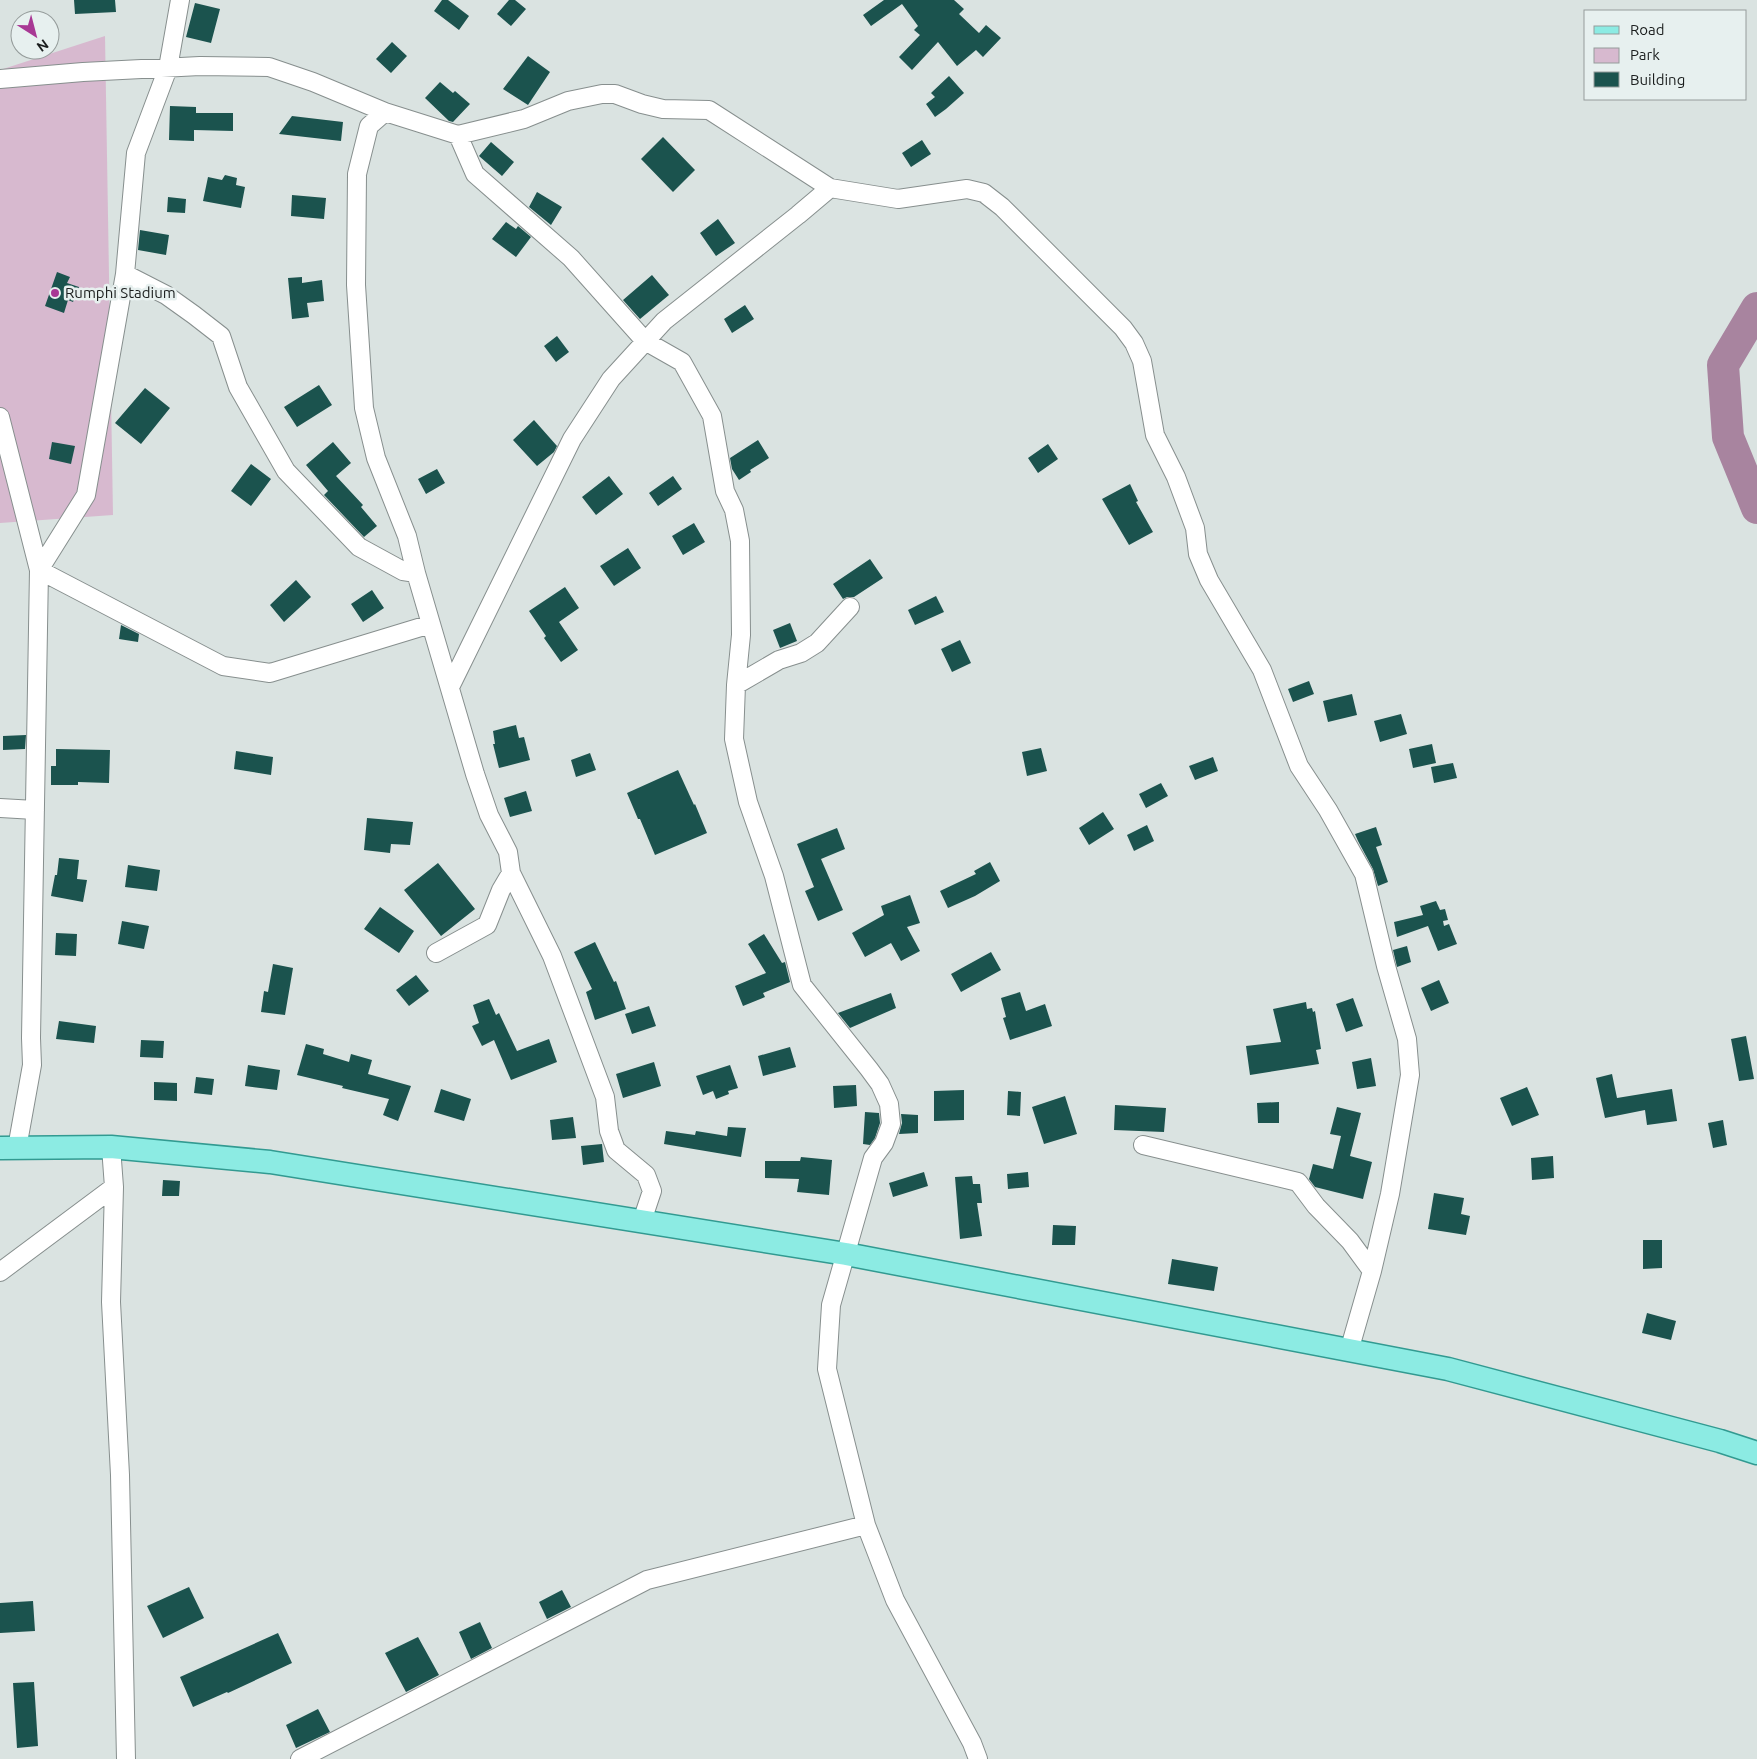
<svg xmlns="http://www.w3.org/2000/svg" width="1757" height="1759" font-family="Ubuntu,sans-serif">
	<rect width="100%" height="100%" fill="#dae3e1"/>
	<path fill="#d7b9cf" d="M 105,36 L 113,515 L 0,523 L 0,70 Z"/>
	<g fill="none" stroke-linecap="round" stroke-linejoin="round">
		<path stroke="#a8849f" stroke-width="32" d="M 1757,308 L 1723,365 L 1728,437 L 1757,508"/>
	</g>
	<path fill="#1b534e" d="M 74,0 L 115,0 L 116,12 L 75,14 Z
		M 442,0 L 448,0 L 469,16 L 459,30 L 434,11 Z
		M 509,0 L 515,0 L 526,9 L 511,26 L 497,14 Z
		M 884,0 L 954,0 L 964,9 L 959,14 L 979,33 L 986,25 L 1001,38 L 983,57 L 976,50 L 957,66 L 938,42 L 912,70 L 899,57 L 920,35 L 914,30 L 918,26 L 902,4 L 871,26 L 863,15 Z
		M 195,3 L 220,9 L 211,43 L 186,37 Z
		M 392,42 L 407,56 L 391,73 L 376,59 Z
		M 528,56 L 550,72 L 528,105 L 503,89 Z
		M 949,76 L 964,93 L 946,109 L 935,117 L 926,104 L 935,97 L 931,93 Z
		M 440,82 L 453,93 L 455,91 L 470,104 L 453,122 L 449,121 L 425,98 Z
		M 170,106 L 196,107 L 196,113 L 233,113 L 233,131 L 194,130 L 194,141 L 169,140 Z
		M 292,116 L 343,122 L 341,141 L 279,134 Z
		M 663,137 L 695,170 L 673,192 L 641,159 Z
		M 922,140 L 931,154 L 911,167 L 902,153 Z
		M 491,142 L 514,162 L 502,176 L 479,156 Z
		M 225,175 L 237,178 L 236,185 L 245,187 L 241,208 L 203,201 L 208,177 L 222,180 Z
		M 537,192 L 562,207 L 551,225 L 529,207 Z
		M 292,195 L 326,198 L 324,219 L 291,216 Z
		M 168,197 L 186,199 L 185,213 L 167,212 Z
		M 718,219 L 735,243 L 716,256 L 700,233 Z
		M 506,222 L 516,229 L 518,226 L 531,237 L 516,257 L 492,239 Z
		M 140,230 L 169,235 L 166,255 L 138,250 Z
		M 57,272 L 70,277 L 67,283 L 79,287 L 73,302 L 68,300 L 64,313 L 45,306 Z
		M 652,275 L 669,295 L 640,319 L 623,300 Z
		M 302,277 L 302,283 L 322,280 L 324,301 L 307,303 L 309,317 L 292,319 L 288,278 Z
		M 745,305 L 754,319 L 732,333 L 724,319 Z
		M 557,336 L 569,352 L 556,362 L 544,346 Z
		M 319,385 L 332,405 L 297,427 L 284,407 Z
		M 145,388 L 170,408 L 141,444 L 115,423 Z
		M 534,420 L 557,446 L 554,452 L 537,466 L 513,440 Z
		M 758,440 L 769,458 L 750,470 L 751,472 L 739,480 L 732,469 L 730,458 Z
		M 52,442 L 75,446 L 71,464 L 49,459 Z
		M 333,442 L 351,463 L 336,476 L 363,505 L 361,507 L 377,526 L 364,537 L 324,495 L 328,491 L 306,465 Z
		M 1048,444 L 1058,459 L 1038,473 L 1028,458 Z
		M 251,464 L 271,479 L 251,506 L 231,491 Z
		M 437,469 L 445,483 L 426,494 L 418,479 Z
		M 609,476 L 623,494 L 596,515 L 582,497 Z
		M 673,476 L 682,489 L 658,506 L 649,493 Z
		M 1130,484 L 1138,501 L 1136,502 L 1153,532 L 1129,545 L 1102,499 Z
		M 694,523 L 705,542 L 683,555 L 672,536 Z
		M 628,548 L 641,568 L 614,586 L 600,566 Z
		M 870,559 L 883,578 L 854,597 L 847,597 L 843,599 L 833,584 Z
		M 296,580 L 311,597 L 284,622 L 270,605 Z
		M 565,587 L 579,608 L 559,622 L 578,650 L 561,662 L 544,638 L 546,636 L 529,611 Z
		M 372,590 L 384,608 L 363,622 L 351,604 Z
		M 936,596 L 944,612 L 915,625 L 908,610 Z
		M 790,623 L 797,641 L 780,648 L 773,630 Z
		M 121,625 L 139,634 L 138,642 L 119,639 Z
		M 960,640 L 971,663 L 952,672 L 941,649 Z
		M 1309,681 L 1314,694 L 1293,702 L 1288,689 Z
		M 1352,694 L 1357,715 L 1328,722 L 1323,701 Z
		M 1401,714 L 1407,734 L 1380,742 L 1374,721 Z
		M 516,725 L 519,738 L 524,737 L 530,760 L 499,768 L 493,744 L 495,744 L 493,731 Z
		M 26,735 L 25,749 L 3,750 L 3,736 Z
		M 1432,744 L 1436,763 L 1413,768 L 1409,749 Z
		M 1041,748 L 1047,771 L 1027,776 L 1022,752 Z
		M 56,749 L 110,750 L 109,783 L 78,782 L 78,785 L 51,785 L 51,766 L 56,766 Z
		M 236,751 L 273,757 L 271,775 L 234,769 Z
		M 590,753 L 596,770 L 576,777 L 571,760 Z
		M 1213,757 L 1218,771 L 1195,780 L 1189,766 Z
		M 1453,763 L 1457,778 L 1434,783 L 1431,767 Z
		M 678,770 L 694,805 L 695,804 L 707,833 L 655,855 L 640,819 L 638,819 L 627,793 Z
		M 1161,783 L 1168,796 L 1146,808 L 1139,794 Z
		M 526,791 L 532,811 L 510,817 L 504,798 Z
		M 1103,812 L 1114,829 L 1089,845 L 1079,828 Z
		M 367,818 L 413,822 L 410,845 L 391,844 L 390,853 L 364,850 Z
		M 1147,825 L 1154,841 L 1134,851 L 1127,835 Z
		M 1376,827 L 1382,845 L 1376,847 L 1388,882 L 1378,886 L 1373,869 L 1358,841 L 1355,834 Z
		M 837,828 L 845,849 L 821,859 L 843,910 L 818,921 L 805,891 L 814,887 L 797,844 Z
		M 59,858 L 79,860 L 77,879 L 87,880 L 83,902 L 51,896 L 55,875 L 57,875 Z
		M 990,862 L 1000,881 L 975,896 L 948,908 L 940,891 L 976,874 L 974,871 Z
		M 438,863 L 475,909 L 441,936 L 404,890 Z
		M 128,865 L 160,870 L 157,891 L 125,887 Z
		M 910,895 L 920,923 L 907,927 L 920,951 L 901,961 L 891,943 L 865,957 L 852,933 L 884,915 L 881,906 Z
		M 1436,901 L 1440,910 L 1445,909 L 1448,920 L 1443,921 L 1444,926 L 1449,924 L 1457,944 L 1438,951 L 1428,926 L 1397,937 L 1394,922 L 1423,915 L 1420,906 Z
		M 380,907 L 414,931 L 399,953 L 364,929 Z
		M 122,921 L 149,926 L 144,949 L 118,944 Z
		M 56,933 L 77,934 L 76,956 L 55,955 Z
		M 764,934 L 782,963 L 785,962 L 790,982 L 763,993 L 765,997 L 743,1006 L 735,986 L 766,973 L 748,944 Z
		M 595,942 L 614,982 L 616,981 L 626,1009 L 595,1020 L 586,992 L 592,989 L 574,952 Z
		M 1407,946 L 1411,962 L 1397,967 L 1393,950 Z
		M 991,952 L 1001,970 L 961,992 L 951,974 Z
		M 273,964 L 293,968 L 285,1015 L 261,1012 L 264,991 L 268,992 Z
		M 416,975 L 429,991 L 409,1006 L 396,990 Z
		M 1439,980 L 1449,1003 L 1431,1011 L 1421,988 Z
		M 1020,992 L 1026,1011 L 1045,1004 L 1052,1026 L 1010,1040 L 1003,1018 L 1006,1017 L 1001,998 Z
		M 891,993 L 896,1008 L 850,1028 L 838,1013 Z
		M 1353,998 L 1363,1026 L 1346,1032 L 1336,1004 Z
		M 489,999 L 496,1015 L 499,1013 L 517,1051 L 549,1039 L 557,1062 L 511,1080 L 494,1040 L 482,1046 L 472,1026 L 479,1023 L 473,1005 Z
		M 1306,1002 L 1307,1009 L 1312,1008 L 1313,1012 L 1315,1011 L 1321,1049 L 1316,1050 L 1319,1064 L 1250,1075 L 1246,1046 L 1281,1042 L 1273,1009 Z
		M 649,1006 L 656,1026 L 632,1034 L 625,1014 Z
		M 59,1021 L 96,1026 L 94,1043 L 56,1039 Z
		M 1746,1036 L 1754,1079 L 1739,1081 L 1731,1039 Z
		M 141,1040 L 164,1041 L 163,1058 L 140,1057 Z
		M 306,1044 L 324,1049 L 323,1054 L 349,1062 L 351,1054 L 372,1060 L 368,1074 L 411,1086 L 398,1121 L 383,1115 L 389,1099 L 342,1088 L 343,1086 L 297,1075 Z
		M 790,1047 L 796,1067 L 763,1076 L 758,1056 Z
		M 1371,1058 L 1376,1086 L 1357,1089 L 1352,1062 Z
		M 654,1062 L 661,1086 L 623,1098 L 616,1074 Z
		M 248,1065 L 280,1070 L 277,1090 L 245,1086 Z
		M 730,1065 L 738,1088 L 728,1091 L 729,1094 L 716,1099 L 713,1091 L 703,1095 L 696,1076 Z
		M 1612,1074 L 1617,1098 L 1672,1089 L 1677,1121 L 1647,1125 L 1645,1110 L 1605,1118 L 1596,1078 Z
		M 196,1077 L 214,1079 L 212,1095 L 194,1093 Z
		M 154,1082 L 177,1083 L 177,1101 L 154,1100 Z
		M 856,1085 L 857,1106 L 834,1108 L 833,1086 Z
		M 1527,1087 L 1539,1115 L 1512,1126 L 1500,1098 Z
		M 441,1089 L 471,1099 L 464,1121 L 434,1112 Z
		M 964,1090 L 964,1120 L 934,1121 L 934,1091 Z
		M 1008,1091 L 1021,1092 L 1020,1116 L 1007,1115 Z
		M 1065,1096 L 1077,1134 L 1044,1144 L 1032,1107 Z
		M 1279,1102 L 1279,1123 L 1258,1123 L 1257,1103 Z
		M 1115,1105 L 1166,1108 L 1164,1132 L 1114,1130 Z
		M 1337,1107 L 1361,1113 L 1350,1156 L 1372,1162 L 1363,1199 L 1315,1187 L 1309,1179 L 1313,1164 L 1333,1169 L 1341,1136 L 1330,1134 Z
		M 865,1112 L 879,1113 L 880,1123 L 875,1138 L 870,1145 L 863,1144 Z
		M 901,1114 L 918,1115 L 918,1133 L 899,1134 L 902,1123 Z
		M 573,1117 L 576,1138 L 552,1140 L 550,1120 Z
		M 1723,1120 L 1727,1145 L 1713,1148 L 1708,1123 Z
		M 728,1127 L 746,1128 L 741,1157 L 664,1144 L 666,1131 L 695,1135 L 696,1131 L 727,1136 Z
		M 602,1144 L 604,1162 L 583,1165 L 581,1146 Z
		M 1553,1156 L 1554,1178 L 1532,1180 L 1531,1158 Z
		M 801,1157 L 832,1160 L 829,1195 L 797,1192 L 799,1179 L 765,1178 L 765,1161 L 800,1161 Z
		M 924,1172 L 928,1186 L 893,1197 L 889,1183 Z
		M 1028,1172 L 1029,1187 L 1008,1189 L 1007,1174 Z
		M 972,1176 L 973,1184 L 980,1184 L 982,1203 L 977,1203 L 982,1236 L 960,1239 L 955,1177 Z
		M 163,1180 L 180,1181 L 179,1196 L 162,1196 Z
		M 1434,1193 L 1464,1198 L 1461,1214 L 1470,1216 L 1466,1235 L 1428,1229 Z
		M 1053,1225 L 1076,1226 L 1075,1245 L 1052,1245 Z
		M 1643,1240 L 1662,1240 L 1662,1268 L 1643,1269 Z
		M 1172,1259 L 1218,1267 L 1214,1291 L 1168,1284 Z
		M 1647,1313 L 1676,1321 L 1671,1340 L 1642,1333 Z
		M 189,1587 L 204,1618 L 163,1638 L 147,1606 Z
		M 562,1590 L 571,1607 L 547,1619 L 539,1602 Z
		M 33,1601 L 35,1631 L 0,1633 L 0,1603 Z
		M 480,1622 L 492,1648 L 471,1659 L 459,1632 Z
		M 278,1633 L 292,1663 L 228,1693 L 227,1692 L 193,1707 L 180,1677 Z
		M 418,1637 L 439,1675 L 406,1692 L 385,1653 Z
		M 34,1682 L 38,1746 L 17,1748 L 13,1683 Z
		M 318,1709 L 330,1732 L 296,1748 L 286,1725 Z"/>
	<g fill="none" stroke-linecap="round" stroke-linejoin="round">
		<g stroke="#878f8e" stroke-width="20">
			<path id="minor" d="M 0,79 L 83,72 L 200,66 L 269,67 L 313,82 L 385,112 L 458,135 L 524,119 L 568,101 L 602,94 L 615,94 L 642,104 L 663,109 L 709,110 L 830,188 L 898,199 L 967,189 L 984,193 L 1002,207 L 1123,328 L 1134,343 L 1142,361 L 1155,435 L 1176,477 L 1195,528 L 1198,554 L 1209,580 L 1262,670 L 1299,766 L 1328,810 L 1364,874 L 1386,966 L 1407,1039 L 1410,1075 L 1390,1194 L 1372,1271 L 1349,1351
				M 385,112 L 369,126 L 357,174 L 356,285 L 364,408 L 376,458 L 407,536 L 416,573
				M 458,135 L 475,174 L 571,258 L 645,341 L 682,362 L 712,416 L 725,491 L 734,510 L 740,541 L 741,635 L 736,685 L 734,739 L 748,802 L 774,876 L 802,985 L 869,1069 L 880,1084 L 889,1104 L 891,1124 L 884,1143 L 873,1158 L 831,1305 L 827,1369 L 866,1525 L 895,1600 L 972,1743 L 978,1759
				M 125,274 L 166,295 L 194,315 L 221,336 L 238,387 L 286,471 L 359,547 L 403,571 L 416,573 L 475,774 L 489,815 L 508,852 L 511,873 L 552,956 L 605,1097 L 609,1131 L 616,1150 L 646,1175 L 652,1191 L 642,1221
				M 0,417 L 39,570 L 31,1038 L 32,1065 L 17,1148
				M 39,570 L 86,495 L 125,274 L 136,153 L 168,68 L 180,0
				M 39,570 L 223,666 L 270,673 L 431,624
				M 736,685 L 779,660 L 801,653 L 817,643 L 850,607
				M 450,687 L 572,439 L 611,379 L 664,321 L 798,215 L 830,188
				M 0,808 L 35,810
				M 436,953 L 487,925 L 501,890 L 511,873
				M 1143,1145 L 1298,1182 L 1316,1206 L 1350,1241 L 1372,1271
				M 111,1147 L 114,1187 L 111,1302 L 120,1475 L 126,1759
				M 0,1272 L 114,1187
				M 300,1759 L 647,1580 L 866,1525"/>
		</g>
		<g stroke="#329a91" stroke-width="25">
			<path id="major" d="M 0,1148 L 111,1147 L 270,1162 L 846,1254 L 1448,1369 L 1720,1441 L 1757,1453"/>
		</g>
		<use href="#minor" stroke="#fff" stroke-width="18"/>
		<use href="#major" stroke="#8cebe3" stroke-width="22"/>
	</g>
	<circle fill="#a83894" stroke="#e7f0ef" stroke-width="2" cx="55" cy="293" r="5"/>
	<g text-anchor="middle" stroke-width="5" stroke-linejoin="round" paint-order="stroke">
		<g font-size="15" fill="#1a1d1d" stroke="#e7f0ef" text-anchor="start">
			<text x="65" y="298">Rumphi Stadium</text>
		</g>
	</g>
	<rect x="1584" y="10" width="162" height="90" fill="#e7f0ef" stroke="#959c9b"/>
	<rect x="1594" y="26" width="25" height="8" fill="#8cebe3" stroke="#959c9b"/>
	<text x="1630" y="35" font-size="15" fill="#1a1d1d">Road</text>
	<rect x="1594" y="48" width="25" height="15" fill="#d7b9cf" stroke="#959c9b"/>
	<text x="1630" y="60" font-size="15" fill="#1a1d1d">Park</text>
	<rect x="1594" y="72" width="25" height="15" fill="#1b534e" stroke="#959c9b"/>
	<text x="1630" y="85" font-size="15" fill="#1a1d1d">Building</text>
	<g transform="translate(35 35) rotate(144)"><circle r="24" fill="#e7f0ef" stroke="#959c9b"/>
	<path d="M0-4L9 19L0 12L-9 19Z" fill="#a83894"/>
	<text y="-8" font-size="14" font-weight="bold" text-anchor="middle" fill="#1a1d1d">N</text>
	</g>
</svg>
